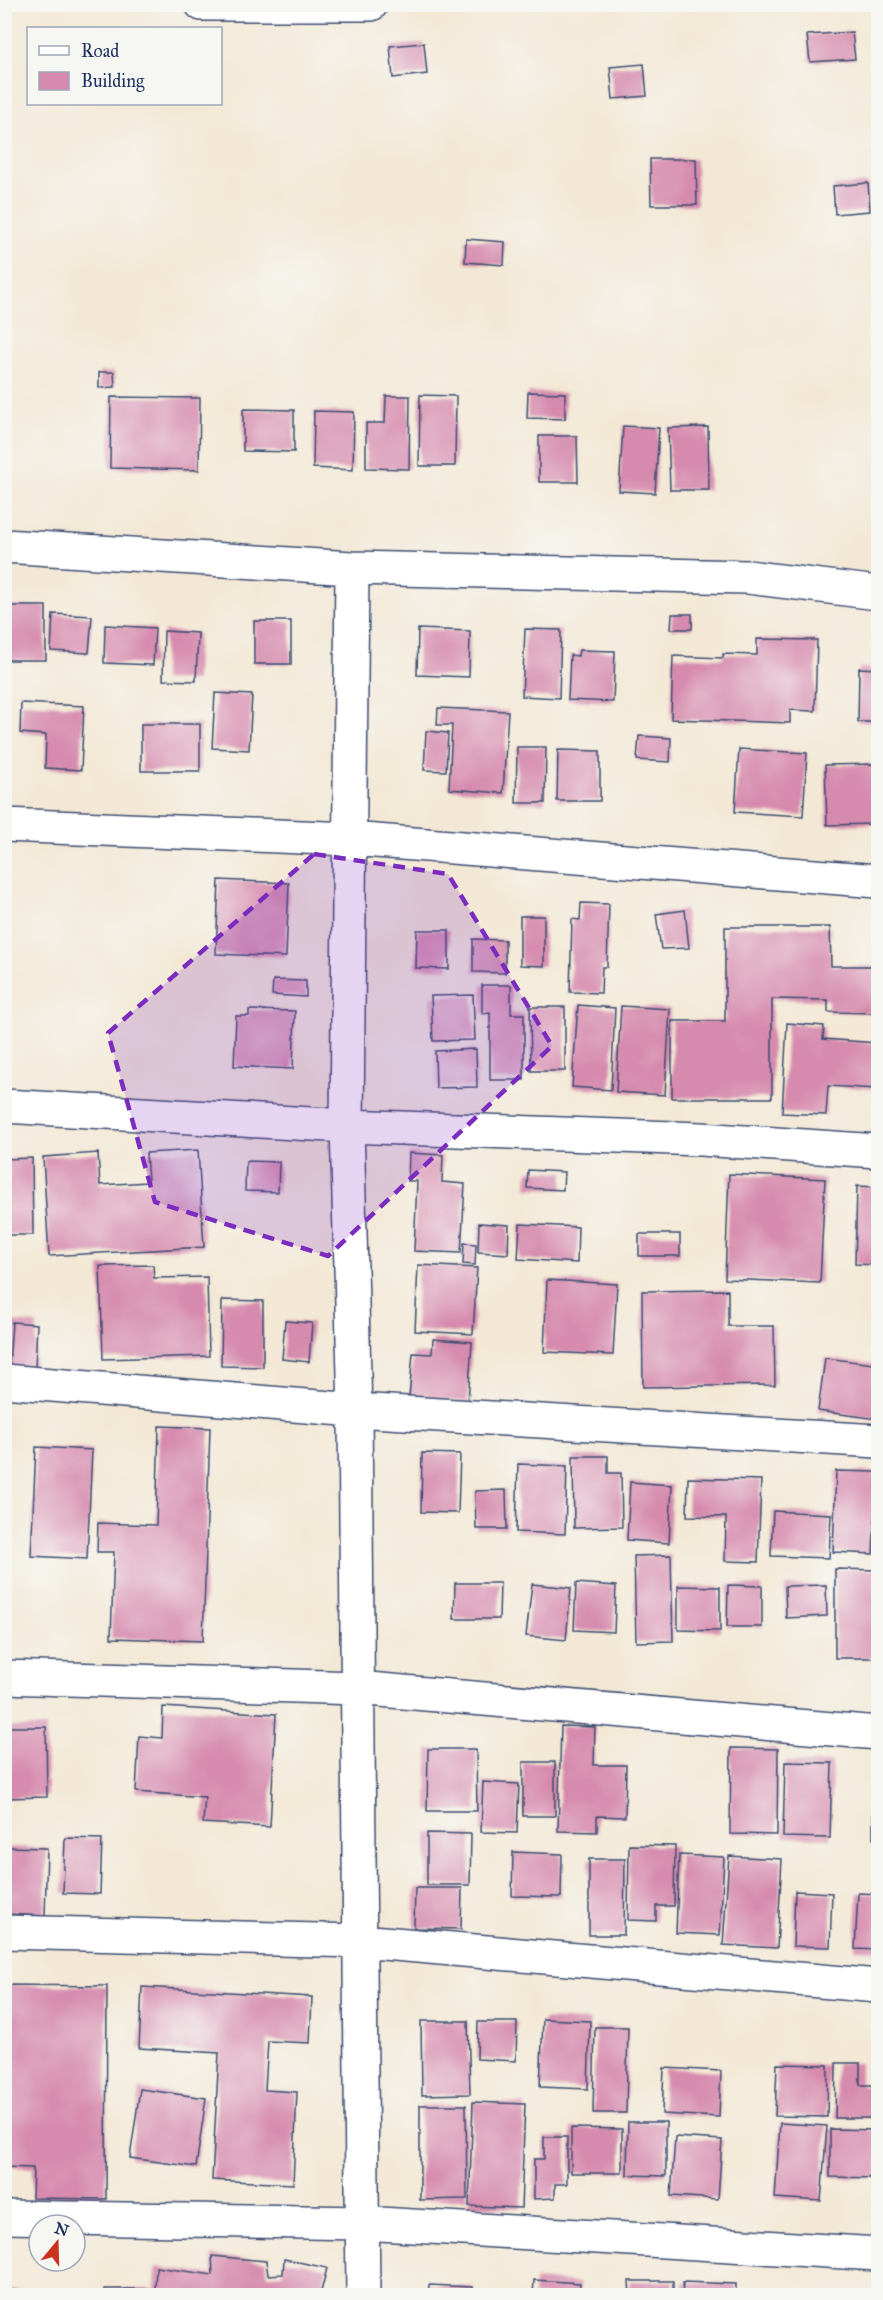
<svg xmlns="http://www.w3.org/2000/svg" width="883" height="2300" font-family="'IM FELL Great Primer',serif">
	<rect width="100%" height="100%" fill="#f6f6f2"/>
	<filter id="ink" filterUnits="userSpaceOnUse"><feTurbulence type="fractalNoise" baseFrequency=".0167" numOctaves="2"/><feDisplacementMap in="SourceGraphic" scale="12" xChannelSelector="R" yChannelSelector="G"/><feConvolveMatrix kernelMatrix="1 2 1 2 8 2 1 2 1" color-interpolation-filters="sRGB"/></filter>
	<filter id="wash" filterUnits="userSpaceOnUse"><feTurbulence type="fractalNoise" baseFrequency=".008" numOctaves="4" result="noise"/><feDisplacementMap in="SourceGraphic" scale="24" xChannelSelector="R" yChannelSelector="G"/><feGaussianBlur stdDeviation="1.35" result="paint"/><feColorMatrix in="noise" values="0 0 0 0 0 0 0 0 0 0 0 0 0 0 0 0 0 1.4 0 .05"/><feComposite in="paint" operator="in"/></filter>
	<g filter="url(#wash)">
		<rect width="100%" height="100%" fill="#f3e8d5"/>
		<g id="blocks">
			<path fill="#d68aad" d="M 852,32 L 855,59 L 810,62 L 807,35 Z
				M 424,43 L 427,74 L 393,78 L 390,46 Z
				M 644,64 L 647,96 L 613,99 L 610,67 Z
				M 650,159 L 696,159 L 697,205 L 651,205 Z
				M 868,183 L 870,211 L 835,214 L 833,186 Z
				M 466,239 L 505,242 L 504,265 L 465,262 Z
				M 99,372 L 114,372 L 115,387 L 99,388 Z
				M 528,392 L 565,393 L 565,419 L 527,418 Z
				M 420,395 L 456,396 L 455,466 L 419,466 Z
				M 386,396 L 410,396 L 409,469 L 366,468 L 366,423 L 385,423 Z
				M 111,397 L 200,398 L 199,470 L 110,468 Z
				M 243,409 L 294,410 L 294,452 L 243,451 Z
				M 314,411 L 354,412 L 353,470 L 313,468 Z
				M 623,426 L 659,428 L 655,493 L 619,491 Z
				M 708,427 L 709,490 L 670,490 L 668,428 Z
				M 539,436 L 577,436 L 578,482 L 539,482 Z
				M 4,606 L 46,606 L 46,660 L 4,660 Z
				M 53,614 L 92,616 L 89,653 L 51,651 Z
				M 672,614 L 692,614 L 692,629 L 671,629 Z
				M 254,621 L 291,621 L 291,664 L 254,664 Z
				M 105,625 L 155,628 L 153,665 L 104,663 Z
				M 418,629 L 470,631 L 469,677 L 417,675 Z
				M 525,629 L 561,630 L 559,698 L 522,696 Z
				M 164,631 L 198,633 L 196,681 L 163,680 Z
				M 757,639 L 817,640 L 815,711 L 790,710 L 790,723 L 671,719 L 673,656 L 723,658 L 723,654 L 757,655 Z
				M 579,650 L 615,651 L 613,702 L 568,700 L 570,655 L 578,656 Z
				M 859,668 L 878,669 L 878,722 L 858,722 Z
				M 215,693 L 252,695 L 249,750 L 212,748 Z
				M 21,703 L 84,706 L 81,770 L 45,768 L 46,735 L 20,733 Z
				M 438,708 L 508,711 L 503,793 L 449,789 L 452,725 L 437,725 Z
				M 141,724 L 200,724 L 200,771 L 141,771 Z
				M 426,731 L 448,733 L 446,771 L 424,770 Z
				M 639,736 L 671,738 L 670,762 L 637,760 Z
				M 517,747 L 546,747 L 545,803 L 516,803 Z
				M 739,749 L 807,753 L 803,816 L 735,812 Z
				M 558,750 L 600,751 L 600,801 L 557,801 Z
				M 874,764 L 876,824 L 827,825 L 825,765 Z
				M 219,880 L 289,883 L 286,957 L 216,954 Z
				M 581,903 L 609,904 L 607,967 L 602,967 L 601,993 L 570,992 L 572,919 L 580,920 Z
				M 685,910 L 689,948 L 661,949 L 656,914 Z
				M 520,916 L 544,916 L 544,966 L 520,965 Z
				M 725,927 L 830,927 L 831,966 L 878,966 L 878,1013 L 828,1012 L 828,1000 L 772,999 L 772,1098 L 672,1098 L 672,1021 L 725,1021 Z
				M 417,930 L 449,930 L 449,969 L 416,968 Z
				M 473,939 L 505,940 L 505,973 L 473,972 Z
				M 273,980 L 306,981 L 306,997 L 272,995 Z
				M 482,985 L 511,985 L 511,1014 L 524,1014 L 524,1080 L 490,1080 L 490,1013 L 482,1014 Z
				M 473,995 L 475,1040 L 433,1041 L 431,996 Z
				M 578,1005 L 615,1008 L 611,1090 L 572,1087 Z
				M 621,1006 L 670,1009 L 665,1095 L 616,1092 Z
				M 530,1007 L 565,1007 L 565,1071 L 531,1071 Z
				M 249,1010 L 295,1011 L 293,1069 L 234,1066 L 236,1016 L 249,1016 Z
				M 787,1023 L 824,1026 L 823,1039 L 878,1043 L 878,1089 L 828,1086 L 826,1115 L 782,1113 Z
				M 476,1049 L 477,1087 L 436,1088 L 435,1051 Z
				M 198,1150 L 204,1247 L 49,1256 L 43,1157 L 98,1153 L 100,1185 L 148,1182 L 146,1153 Z
				M 409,1153 L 443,1155 L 442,1182 L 465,1184 L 461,1253 L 414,1251 L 417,1181 L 408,1181 Z
				M 32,1158 L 33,1235 L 4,1235 L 4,1159 Z
				M 246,1161 L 279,1162 L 278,1192 L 245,1191 Z
				M 528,1170 L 564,1172 L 563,1190 L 527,1188 Z
				M 729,1174 L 825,1179 L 820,1283 L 725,1279 Z
				M 857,1186 L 878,1187 L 878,1265 L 855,1264 Z
				M 479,1223 L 509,1225 L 508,1254 L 478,1252 Z
				M 520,1224 L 578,1227 L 577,1263 L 518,1259 Z
				M 639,1234 L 680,1234 L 680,1256 L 639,1256 Z
				M 464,1243 L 476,1244 L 475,1265 L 463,1264 Z
				M 153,1265 L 154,1278 L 207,1277 L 209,1356 L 103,1359 L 100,1266 Z
				M 418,1265 L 477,1268 L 473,1334 L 415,1331 Z
				M 547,1280 L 617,1284 L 613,1355 L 544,1352 Z
				M 728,1290 L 728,1326 L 774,1326 L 775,1385 L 643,1387 L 642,1291 Z
				M 222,1300 L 263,1301 L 263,1367 L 221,1366 Z
				M 285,1321 L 312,1323 L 309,1362 L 282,1359 Z
				M 12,1322 L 37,1324 L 35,1369 L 9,1367 Z
				M 877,1337 L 878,1419 L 818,1411 L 825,1358 L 874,1364 Z
				M 433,1339 L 472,1342 L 468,1402 L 409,1398 L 413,1353 L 432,1354 Z
				M 159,1426 L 210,1428 L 203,1641 L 111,1638 L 114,1552 L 97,1552 L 98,1523 L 156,1525 Z
				M 36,1447 L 92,1450 L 87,1559 L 31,1556 Z
				M 422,1453 L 460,1454 L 458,1513 L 421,1512 Z
				M 573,1456 L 608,1456 L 608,1473 L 621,1473 L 622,1527 L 574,1528 Z
				M 518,1464 L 567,1466 L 565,1534 L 516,1532 Z
				M 836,1471 L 877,1472 L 873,1554 L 833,1552 Z
				M 688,1478 L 761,1480 L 758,1562 L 725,1561 L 726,1517 L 687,1516 Z
				M 630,1482 L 672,1485 L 669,1543 L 627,1540 Z
				M 506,1490 L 507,1529 L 476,1529 L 475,1491 Z
				M 773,1511 L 831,1514 L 829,1558 L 771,1556 Z
				M 671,1555 L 673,1641 L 636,1642 L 634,1556 Z
				M 835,1569 L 878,1570 L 878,1658 L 835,1658 Z
				M 455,1583 L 500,1583 L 499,1619 L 454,1619 Z
				M 576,1583 L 616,1586 L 614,1632 L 574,1630 Z
				M 532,1584 L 571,1588 L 566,1640 L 526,1636 Z
				M 728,1585 L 762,1586 L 762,1627 L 727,1627 Z
				M 826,1585 L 827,1616 L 786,1618 L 785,1586 Z
				M 678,1586 L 720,1587 L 720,1631 L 678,1630 Z
				M 163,1707 L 276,1714 L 270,1827 L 203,1823 L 205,1797 L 136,1792 L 139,1736 L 162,1738 Z
				M 561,1726 L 595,1727 L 594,1765 L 626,1765 L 625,1817 L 597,1816 L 597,1832 L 558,1831 Z
				M 4,1727 L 46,1727 L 47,1797 L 4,1798 Z
				M 731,1748 L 778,1749 L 777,1835 L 730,1834 Z
				M 428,1749 L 476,1749 L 477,1811 L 427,1811 Z
				M 523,1762 L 555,1762 L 555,1816 L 523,1816 Z
				M 785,1762 L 832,1763 L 830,1838 L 783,1837 Z
				M 483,1782 L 519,1784 L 517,1833 L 481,1832 Z
				M 873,1792 L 878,1792 L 878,1839 L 873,1839 Z
				M 427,1833 L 471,1834 L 470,1885 L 427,1885 Z
				M 65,1838 L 102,1839 L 100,1894 L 63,1893 Z
				M 629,1845 L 675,1846 L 674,1906 L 656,1906 L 656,1921 L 628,1920 Z
				M 4,1847 L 47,1848 L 45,1916 L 4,1914 Z
				M 513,1852 L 562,1854 L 561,1897 L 512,1896 Z
				M 679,1855 L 724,1857 L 720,1935 L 676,1933 Z
				M 729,1856 L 782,1859 L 777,1948 L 723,1945 Z
				M 589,1859 L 625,1859 L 624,1935 L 589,1935 Z
				M 415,1888 L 462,1888 L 461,1929 L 414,1928 Z
				M 795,1891 L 832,1893 L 830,1947 L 793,1946 Z
				M 858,1893 L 878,1894 L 878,1950 L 855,1949 Z
				M 4,1985 L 107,1986 L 106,2199 L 32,2198 L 33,2168 L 4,2167 Z
				M 142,1987 L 312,1997 L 310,2043 L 268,2041 L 265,2090 L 297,2092 L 293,2184 L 212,2180 L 219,2053 L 139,2048 Z
				M 543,2019 L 590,2021 L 588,2089 L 540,2087 Z
				M 421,2021 L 468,2021 L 470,2094 L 422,2095 Z
				M 478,2022 L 517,2022 L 516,2061 L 477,2059 Z
				M 595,2027 L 628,2027 L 626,2113 L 593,2113 Z
				M 836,2063 L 860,2063 L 860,2085 L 878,2085 L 878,2118 L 835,2118 Z
				M 777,2064 L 828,2065 L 827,2117 L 775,2116 Z
				M 664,2068 L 721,2071 L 719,2117 L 662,2114 Z
				M 140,2089 L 206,2098 L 196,2167 L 130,2158 Z
				M 473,2102 L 525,2104 L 521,2208 L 469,2206 Z
				M 420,2105 L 466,2105 L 467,2199 L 420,2200 Z
				M 628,2122 L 666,2122 L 666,2176 L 627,2175 Z
				M 780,2123 L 827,2126 L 821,2201 L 775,2198 Z
				M 571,2128 L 622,2129 L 622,2173 L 571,2173 Z
				M 830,2129 L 878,2130 L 878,2178 L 830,2177 Z
				M 544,2137 L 567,2137 L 567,2184 L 555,2184 L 555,2198 L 534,2199 L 534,2159 L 544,2159 Z
				M 675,2137 L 722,2140 L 718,2199 L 671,2196 Z
				M 212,2256 L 266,2261 L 268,2275 L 283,2274 L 284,2259 L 327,2268 L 320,2296 L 104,2296 L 104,2289 L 155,2289 L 156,2267 L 213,2275 Z
				M 534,2280 L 580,2283 L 579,2296 L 533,2296 Z
				M 629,2281 L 673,2281 L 673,2296 L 630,2296 Z
				M 683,2282 L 736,2284 L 736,2296 L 682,2296 Z
				M 429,2285 L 473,2287 L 473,2296 L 428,2296 Z
				M 6,2290 L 42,2292 L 42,2296 L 6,2296 Z"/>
		</g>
	</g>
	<g filter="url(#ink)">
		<use href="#blocks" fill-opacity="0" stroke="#3b4b70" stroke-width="1.5"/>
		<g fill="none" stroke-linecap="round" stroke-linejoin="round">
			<g stroke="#3b4b70" stroke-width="36">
				<path id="street" d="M 202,4 L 371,4
					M 4,546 L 352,568 L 748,577 L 878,593
					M 352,568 L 347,1126 L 355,1410 L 363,2296
					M 4,825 L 351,839 L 878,881
					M 4,1106 L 347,1126 L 701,1139 L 878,1151
					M 4,1381 L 355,1410 L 878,1441
					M 4,1677 L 357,1688 L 878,1733
					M 4,1932 L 360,1941 L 878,1986
					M 4,2217 L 363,2223 L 878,2254"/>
			</g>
			<use href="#street" stroke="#fff" stroke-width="33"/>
		</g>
	</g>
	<path fill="#7b2cbf" fill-opacity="0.2" stroke="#7b2cbf" stroke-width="4.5" stroke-dasharray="12 8" stroke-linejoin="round" d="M 314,854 L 448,874 L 552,1046 L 328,1256 L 155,1202 L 108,1033 Z"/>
	<rect width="883" height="2300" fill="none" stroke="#f6f6f2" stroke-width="24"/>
	<rect x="27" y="27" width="195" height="78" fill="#f6f6f2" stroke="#9ea6b7" stroke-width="1.5"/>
	<rect x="39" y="46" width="30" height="9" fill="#ffffff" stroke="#9ea6b7" stroke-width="1.5"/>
	<text x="81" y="57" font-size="18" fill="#1b2f5e">Road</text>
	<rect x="39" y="72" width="30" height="18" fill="#d68aad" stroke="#9ea6b7" stroke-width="1.5"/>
	<text x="81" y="87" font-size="18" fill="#1b2f5e">Building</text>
	<g transform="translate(57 2243) rotate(19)"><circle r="28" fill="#f6f6f2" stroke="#9ea6b7" stroke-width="1.5"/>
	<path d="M0-4.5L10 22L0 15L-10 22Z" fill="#c8321e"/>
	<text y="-9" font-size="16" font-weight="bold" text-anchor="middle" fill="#1b2f5e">N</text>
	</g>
</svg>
